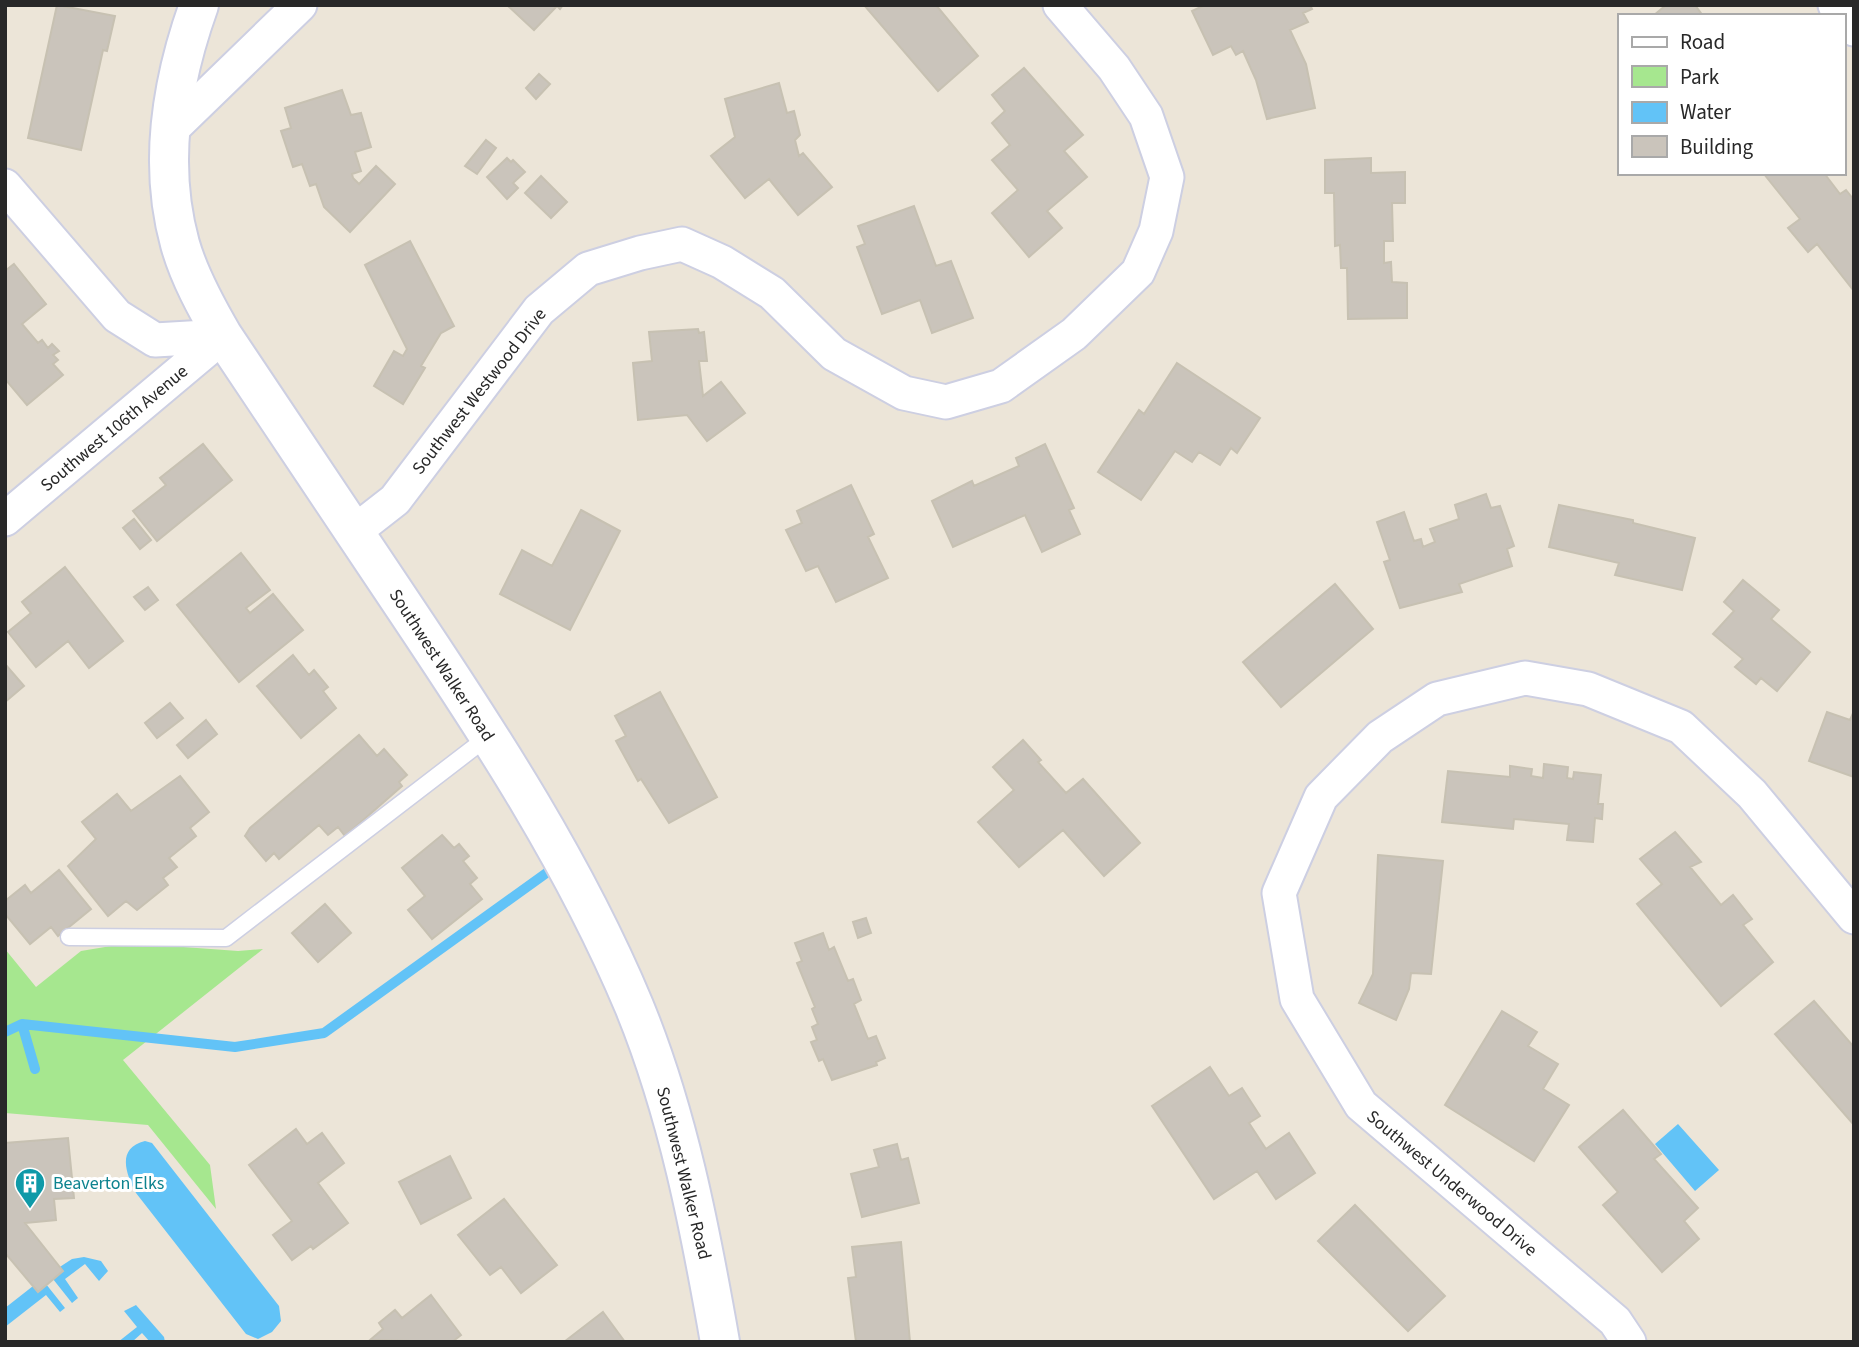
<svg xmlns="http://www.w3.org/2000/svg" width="1859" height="1347" font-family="'Source Sans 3',sans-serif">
	<rect width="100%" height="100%" fill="#ece5d8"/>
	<path fill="#a6e78f" d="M 129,943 L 238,951 L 263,949 L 123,1060 L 210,1165 L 216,1209 L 148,1125 L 5,1113 L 5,949 L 36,987 L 81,951 Z"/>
	<path fill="#62c3f7" d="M 1678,1124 L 1719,1170 L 1695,1191 L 1655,1144 Z
		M 145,1141 L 152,1143 L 279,1306 L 281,1321 L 272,1332 L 258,1339 L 246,1334 L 136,1193 C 126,1174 116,1148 145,1141 Z
		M 84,1257 L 101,1261 L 108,1271 L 99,1281 L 85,1264 L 65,1279 L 78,1298 L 72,1303 L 49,1274 L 72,1259 Z
		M 42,1279 L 65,1308 L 60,1312 L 46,1295 L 5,1327 L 5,1308 Z
		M 136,1305 L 164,1337 L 165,1342 L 150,1342 L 142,1333 L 132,1342 L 118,1342 L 137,1327 L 124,1311 Z"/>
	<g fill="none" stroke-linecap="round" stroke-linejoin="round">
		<path stroke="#62c3f7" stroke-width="10" d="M 22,1024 L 35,1069
			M 5,1032 L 22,1024 L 235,1047 L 324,1033 L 552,869"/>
	</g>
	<path fill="#cac4bb" stroke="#c7c1b2" stroke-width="2" d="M 57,5 L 115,16 L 107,51 L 103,50 L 81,150 L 28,138 Z
		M 507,5 L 563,5 L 560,9 L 557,6 L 534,30 Z
		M 864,5 L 936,5 L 978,56 L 938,91 Z
		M 1205,5 L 1310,5 L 1312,9 L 1303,13 L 1308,22 L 1290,30 L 1306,64 L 1315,108 L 1267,119 L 1256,80 L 1243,51 L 1236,55 L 1231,46 L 1213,55 L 1192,11 Z
		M 1666,5 L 1695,5 L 1703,16 L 1653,16 Z
		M 1024,68 L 1083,135 L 1064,151 L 1087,177 L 1047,211 L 1062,228 L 1029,257 L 992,213 L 1018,190 L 992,160 L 1010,145 L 992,123 L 1005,111 L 992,95 Z
		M 539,74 L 550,84 L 536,99 L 526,88 Z
		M 779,83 L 787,113 L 794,111 L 800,135 L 795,140 L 799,156 L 803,153 L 832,187 L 798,215 L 769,179 L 745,198 L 711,156 L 735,137 L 725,99 Z
		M 342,90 L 351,115 L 361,113 L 371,147 L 355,152 L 361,171 L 352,174 L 353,178 L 359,184 L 376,166 L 395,184 L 350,232 L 324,207 L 316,184 L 310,186 L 302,164 L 293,167 L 281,131 L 291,128 L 285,108 Z
		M 486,140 L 496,148 L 477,174 L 465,166 Z
		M 507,158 L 511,162 L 513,160 L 525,172 L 513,183 L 518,188 L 507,199 L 487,177 Z
		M 1371,158 L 1371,173 L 1405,172 L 1405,203 L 1392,203 L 1393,241 L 1384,241 L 1384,263 L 1391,262 L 1392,282 L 1407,283 L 1407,318 L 1348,319 L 1347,268 L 1341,268 L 1340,245 L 1335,246 L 1334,193 L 1325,193 L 1325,160 Z
		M 1824,173 L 1840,194 L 1846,190 L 1854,200 L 1854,291 L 1817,244 L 1808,252 L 1788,228 L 1800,219 L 1764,174 Z
		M 541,176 L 567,202 L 551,218 L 525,193 Z
		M 914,206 L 936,266 L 951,261 L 973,318 L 932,333 L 920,300 L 882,314 L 857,247 L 865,244 L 858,226 Z
		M 410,241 L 454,326 L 441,333 L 421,366 L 425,368 L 403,404 L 374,386 L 394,351 L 403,356 L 407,349 L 365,265 Z
		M 14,264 L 46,304 L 22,324 L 38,343 L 42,340 L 48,348 L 52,344 L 59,351 L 53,355 L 58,360 L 53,364 L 63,375 L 27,405 L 5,379 L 5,271 Z
		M 698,329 L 699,333 L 704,332 L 707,361 L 699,361 L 703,396 L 721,382 L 745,413 L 707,441 L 687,415 L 638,420 L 633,363 L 652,361 L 649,332 Z
		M 1177,363 L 1260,418 L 1237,453 L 1231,448 L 1220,465 L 1199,452 L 1192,462 L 1175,451 L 1141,500 L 1098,472 L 1139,410 L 1144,414 Z
		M 203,444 L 232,480 L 157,541 L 133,511 L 166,485 L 160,478 Z
		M 1045,444 L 1074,508 L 1069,510 L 1080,534 L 1042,552 L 1025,515 L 953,547 L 932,501 L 972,481 L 974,486 L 1019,466 L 1016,458 Z
		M 851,485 L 874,534 L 868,537 L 888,578 L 836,602 L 818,566 L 806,571 L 786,530 L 802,523 L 797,511 Z
		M 1486,494 L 1491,508 L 1500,506 L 1514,546 L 1507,549 L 1512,566 L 1459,584 L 1462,592 L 1400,608 L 1384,562 L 1390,560 L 1377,522 L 1404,512 L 1414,541 L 1421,539 L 1423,547 L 1435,542 L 1430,529 L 1459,519 L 1455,505 Z
		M 1559,505 L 1633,520 L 1633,523 L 1695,538 L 1682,590 L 1615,575 L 1619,563 L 1549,547 Z
		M 581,510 L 620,531 L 570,630 L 500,594 L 522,550 L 552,566 Z
		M 134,519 L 151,540 L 140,549 L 123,528 Z
		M 241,553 L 270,590 L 246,608 L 250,613 L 273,594 L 303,630 L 239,682 L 177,605 Z
		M 65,567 L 123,641 L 89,668 L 68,641 L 36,667 L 8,632 L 31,613 L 22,602 Z
		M 1743,580 L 1779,610 L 1771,619 L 1810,652 L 1777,691 L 1761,678 L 1756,684 L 1735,667 L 1743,659 L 1713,634 L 1734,611 L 1724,602 Z
		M 1335,584 L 1373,629 L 1281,707 L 1243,662 Z
		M 148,587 L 158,600 L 145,610 L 134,597 Z
		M 293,655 L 309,675 L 314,670 L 328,687 L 323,691 L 336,708 L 301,738 L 257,686 Z
		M 5,664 L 24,686 L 5,702 Z
		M 660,692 L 717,797 L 669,823 L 641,779 L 638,781 L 616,741 L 626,736 L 615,716 Z
		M 170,703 L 183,718 L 157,738 L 145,723 Z
		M 1854,711 L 1854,777 L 1809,761 L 1827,712 L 1850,720 Z
		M 206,720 L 217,734 L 188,758 L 177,745 Z
		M 359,735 L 377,756 L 384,749 L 407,775 L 399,782 L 402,786 L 345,836 L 338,827 L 328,835 L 319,825 L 279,859 L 274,853 L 266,861 L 245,836 L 250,828 Z
		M 1023,740 L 1041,760 L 1038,762 L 1066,793 L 1083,779 L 1140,843 L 1104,876 L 1063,830 L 1019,867 L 978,822 L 1014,790 L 993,767 Z
		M 1544,764 L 1568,767 L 1567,778 L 1573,779 L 1574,772 L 1601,775 L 1598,804 L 1603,804 L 1602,819 L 1595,818 L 1593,842 L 1567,840 L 1569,824 L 1514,819 L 1513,829 L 1442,822 L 1448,771 L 1510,777 L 1510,766 L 1532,769 L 1531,776 L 1543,778 Z
		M 180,776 L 209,812 L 190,828 L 196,836 L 169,858 L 177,867 L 163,878 L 168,885 L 137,910 L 126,901 L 108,916 L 68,866 L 96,839 L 82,822 L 117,794 L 131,811 Z
		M 1675,832 L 1701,862 L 1690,867 L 1721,905 L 1733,895 L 1752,919 L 1743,925 L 1773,962 L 1721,1006 L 1637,904 L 1662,884 L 1640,859 Z
		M 442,835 L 454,848 L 459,844 L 469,856 L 463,861 L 477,878 L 470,884 L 482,899 L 432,939 L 408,910 L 425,896 L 402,868 Z
		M 1378,855 L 1443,861 L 1431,974 L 1411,973 L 1409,989 L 1396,1020 L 1359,1003 L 1373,974 Z
		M 59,870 L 91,909 L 58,936 L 51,927 L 30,944 L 5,914 L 5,901 L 25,885 L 31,893 Z
		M 325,904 L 351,933 L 318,962 L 292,933 Z
		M 866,918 L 871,933 L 858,938 L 853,922 Z
		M 823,933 L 829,950 L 834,947 L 848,981 L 853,979 L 861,1000 L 854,1004 L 868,1039 L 876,1036 L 885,1058 L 876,1062 L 877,1065 L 832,1080 L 823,1059 L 819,1061 L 811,1042 L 817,1040 L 812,1027 L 818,1024 L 812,1009 L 815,1007 L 797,963 L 802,961 L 795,943 Z
		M 1814,1001 L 1854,1047 L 1854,1125 L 1775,1034 Z
		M 1502,1011 L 1537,1032 L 1528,1046 L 1558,1064 L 1543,1089 L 1569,1105 L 1534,1161 L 1445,1105 Z
		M 1210,1067 L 1229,1096 L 1242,1088 L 1260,1116 L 1249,1123 L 1266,1149 L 1289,1133 L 1315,1173 L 1276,1199 L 1257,1171 L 1214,1199 L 1152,1106 Z
		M 1623,1110 L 1661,1154 L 1654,1159 L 1698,1208 L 1684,1221 L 1699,1239 L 1662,1272 L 1603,1205 L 1618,1192 L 1579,1147 Z
		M 296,1129 L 307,1144 L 322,1133 L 344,1163 L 318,1183 L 348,1223 L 313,1249 L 311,1246 L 292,1260 L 273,1235 L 292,1221 L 249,1165 Z
		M 68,1138 L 74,1198 L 54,1199 L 56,1220 L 25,1223 L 63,1271 L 38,1292 L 5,1253 L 5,1143 Z
		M 897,1144 L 901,1160 L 908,1158 L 919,1203 L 862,1217 L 851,1174 L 879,1167 L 874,1150 Z
		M 450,1156 L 471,1198 L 421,1224 L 399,1182 Z
		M 504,1199 L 557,1265 L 521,1293 L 501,1267 L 490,1275 L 458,1235 Z
		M 1355,1205 L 1445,1296 L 1408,1331 L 1318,1241 Z
		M 901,1242 L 910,1342 L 856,1342 L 848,1278 L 856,1277 L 852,1247 Z
		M 431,1295 L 461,1335 L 452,1342 L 370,1340 L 383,1329 L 379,1323 L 395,1310 L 402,1318 Z
		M 603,1312 L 625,1342 L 564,1342 Z"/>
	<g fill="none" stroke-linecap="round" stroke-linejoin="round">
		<g stroke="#cdcfe2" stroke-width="19">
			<path id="lane" d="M 69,937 L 226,938 L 489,736"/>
		</g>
		<g stroke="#cdcfe2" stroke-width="37">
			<path id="street" d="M 1835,5 L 1854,29
				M 170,131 L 300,5
				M 5,186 L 117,316 L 155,340 L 223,336
				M 5,519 L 223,336
				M 354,532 L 395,500 L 539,310 L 588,269 L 640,253 L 682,244 L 722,262 L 772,293 L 834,354 L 904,393 L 946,402 L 1001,386 L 1074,334 L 1138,272 L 1156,231 L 1167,177 L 1146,116 L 1114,68 L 1060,5
				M 1629,1342 L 1615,1321 L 1361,1105 L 1297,999 L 1279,893 L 1321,797 L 1380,737 L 1437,699 L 1525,678 L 1588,689 L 1681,727 L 1752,794 L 1854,917"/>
		</g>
		<g stroke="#cdcfe2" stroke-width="42">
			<path id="secondary" d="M 199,5 C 172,80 158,165 180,244 C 189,276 206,307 223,336 C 284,428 346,519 407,611 C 492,738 575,865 634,1006 C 678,1113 700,1228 720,1342"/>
		</g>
		<use href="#lane" stroke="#fff" stroke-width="16"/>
		<use href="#street" stroke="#fff" stroke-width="33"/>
		<use href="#secondary" stroke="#fff" stroke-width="38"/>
	</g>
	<defs>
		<g id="building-pin" transform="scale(1.575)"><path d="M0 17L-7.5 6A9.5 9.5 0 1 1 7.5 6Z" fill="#0f9aa8" stroke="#fff"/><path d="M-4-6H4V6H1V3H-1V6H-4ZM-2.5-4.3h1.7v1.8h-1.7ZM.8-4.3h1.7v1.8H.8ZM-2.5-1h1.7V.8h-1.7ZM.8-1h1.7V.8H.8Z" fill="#fff"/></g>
	</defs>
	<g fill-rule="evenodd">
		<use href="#building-pin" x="30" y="1183"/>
	</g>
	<g text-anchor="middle" stroke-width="6" stroke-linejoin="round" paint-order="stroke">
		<g font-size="18" fill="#282828" stroke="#fff">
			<text transform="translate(479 391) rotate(-52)" y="6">Southwest Westwood Drive</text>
			<text transform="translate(114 428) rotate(-40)" y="6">Southwest 106th Avenue</text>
			<text transform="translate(442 665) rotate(57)" y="6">Southwest Walker Road</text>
			<text transform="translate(684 1173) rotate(76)" y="6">Southwest Walker Road</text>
			<text transform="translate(1452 1183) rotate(40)" y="6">Southwest Underwood Drive</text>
		</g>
		<g font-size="18" fill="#0d838f" stroke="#fff" text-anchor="start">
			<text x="53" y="1189">Beaverton Elks</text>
		</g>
	</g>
	<rect width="1859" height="1347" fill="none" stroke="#282828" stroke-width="14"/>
	<rect x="1618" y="14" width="228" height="161" fill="#ffffff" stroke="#a9a9a9" stroke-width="2"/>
	<rect x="1632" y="37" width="35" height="10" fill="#ffffff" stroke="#a9a9a9" stroke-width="2"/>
	<text x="1680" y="49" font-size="21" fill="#282828">Road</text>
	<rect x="1632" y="66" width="35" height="21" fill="#a6e78f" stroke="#a9a9a9" stroke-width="2"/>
	<text x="1680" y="84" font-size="21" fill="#282828">Park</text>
	<rect x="1632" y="102" width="35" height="21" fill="#62c3f7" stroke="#a9a9a9" stroke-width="2"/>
	<text x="1680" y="119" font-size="21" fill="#282828">Water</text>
	<rect x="1632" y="136" width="35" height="21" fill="#cac4bb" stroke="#a9a9a9" stroke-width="2"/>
	<text x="1680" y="154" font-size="21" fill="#282828">Building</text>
</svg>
